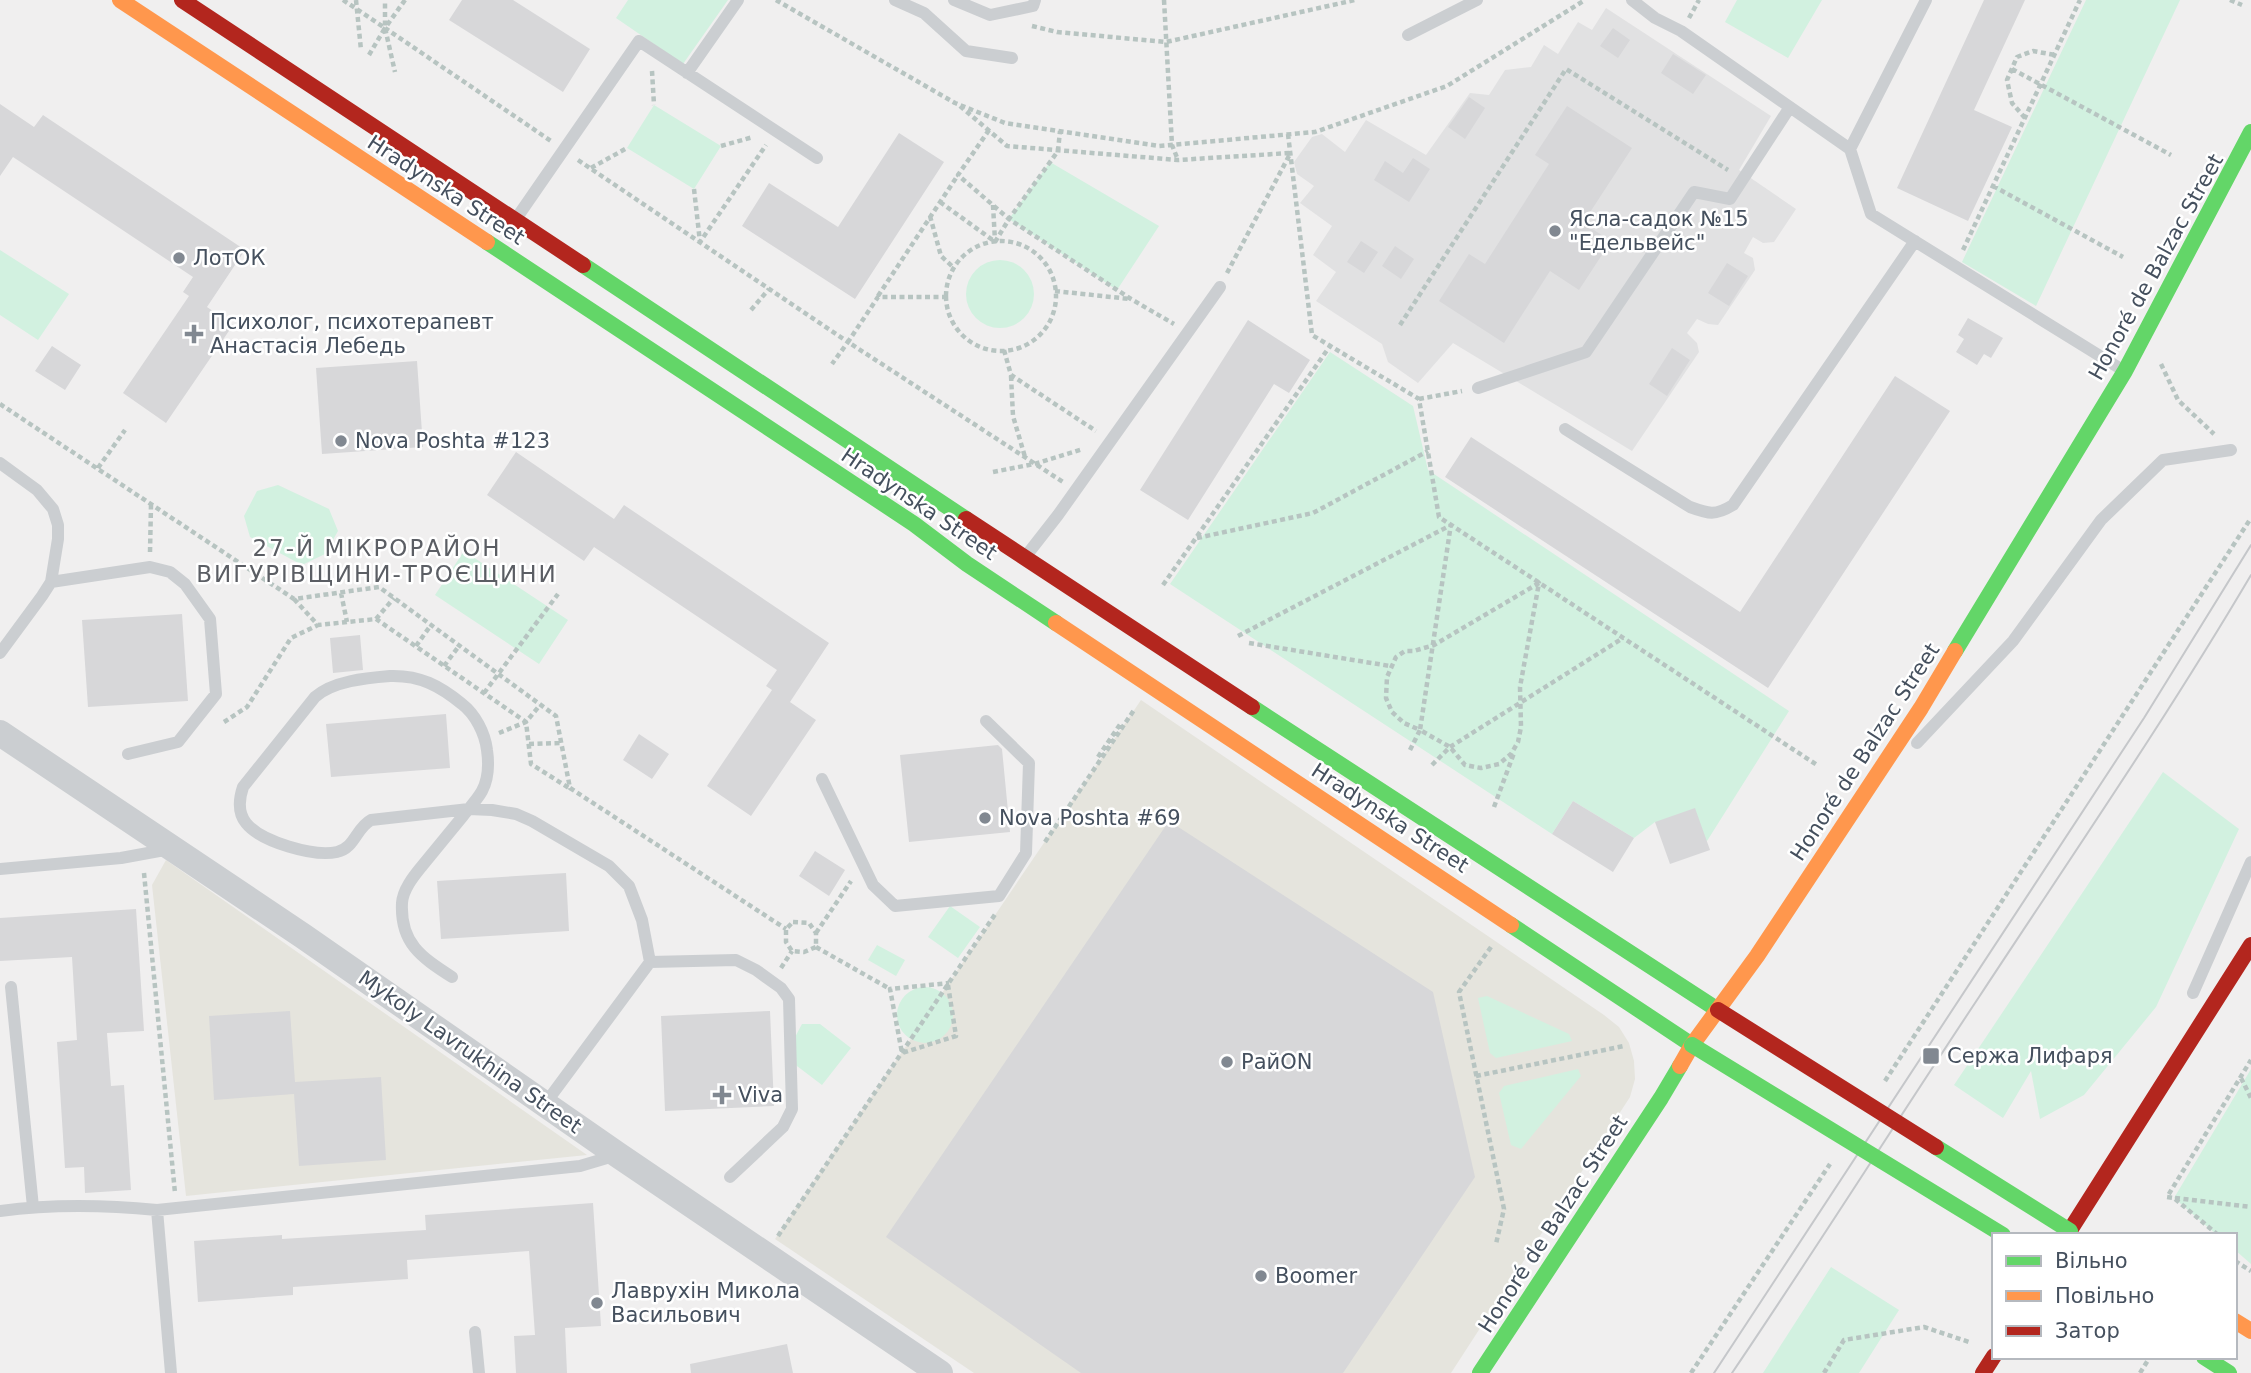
<svg xmlns="http://www.w3.org/2000/svg" width="2251" height="1373" font-family="'DejaVu Sans',sans-serif">
	<rect width="100%" height="100%" fill="#f0efef"/>
	<path fill="#e5e4dd" d="M 1141,700 L 1604,1015 L 1619,1027 L 1629,1043 L 1634,1061 L 1635,1079 L 1630,1097 L 1451,1373 L 974,1373 L 775,1239 Z
		M 166,860 L 587,1155 L 186,1196 L 152,885 Z"/>
	<path fill="#e1e1e2" d="M 1606,8 L 1771,116 L 1739,170 L 1796,209 L 1774,242 L 1763,243 L 1753,237 L 1744,253 L 1753,258 L 1755,270 L 1718,325 L 1708,324 L 1697,319 L 1687,333 L 1697,343 L 1699,352 L 1632,451 L 1453,343 L 1418,383 L 1388,362 L 1382,344 L 1316,301 L 1336,272 L 1313,255 L 1332,226 L 1300,203 L 1314,186 L 1297,174 L 1294,162 L 1312,137 L 1322,134 L 1345,152 L 1366,120 L 1426,155 L 1470,93 L 1489,95 L 1505,70 L 1531,67 L 1544,45 L 1558,54 L 1578,22 L 1592,30 Z"/>
	<path fill="#d2f1e0" d="M 628,0 L 728,0 L 683,64 L 616,18 Z
		M 1737,0 L 1822,0 L 1788,58 L 1725,22 Z
		M 2086,0 L 2180,0 L 2036,306 L 1962,262 Z
		M 654,105 L 721,146 L 694,189 L 627,148 Z
		M 1050,162 L 1159,226 L 1117,290 L 1009,219 Z
		M 0,250 L 69,294 L 38,340 L 0,315 Z
		M966 294a34 34 0 1 1 68 0a34 34 0 1 1-68 0Z
		M 1330,352 L 1413,406 L 1428,470 L 1789,711 L 1707,841 L 1655,822 L 1634,838 L 1573,801 L 1552,834 L 1170,584 Z
		M 278,485 L 329,509 L 338,531 L 325,554 L 302,565 L 250,537 L 244,516 L 257,491 Z
		M 464,551 L 568,620 L 539,664 L 435,595 Z
		M 2163,772 L 2239,829 L 2156,1007 L 2084,1095 L 2040,1119 L 2031,1071 L 2003,1118 L 1954,1085 Z
		M 950,906 L 980,927 L 958,958 L 928,937 Z
		M 877,945 L 905,960 L 896,976 L 868,960 Z
		M897 1015a28 28 0 1 1 56 0a28 28 0 1 1-56 0Z
		M 1487,996 L 1569,1034 L 1572,1041 L 1496,1058 L 1490,1053 L 1478,998 Z
		M 802,1024 L 820,1024 L 851,1048 L 822,1085 L 793,1063 L 794,1039 Z
		M 1578,1069 L 1581,1076 L 1521,1149 L 1511,1145 L 1499,1093 L 1504,1086 Z
		M 2251,1069 L 2251,1264 L 2235,1250 L 2235,1235 L 2217,1235 L 2174,1198 Z
		M 1831,1267 L 1899,1310 L 1859,1373 L 1763,1373 Z"/>
	<path fill="#d7d7d9" d="M 462,0 L 513,0 L 590,49 L 563,92 L 449,20 Z
		M 1984,0 L 2025,0 L 1974,110 L 2012,127 L 1968,221 L 1897,188 Z
		M 1613,28 L 1630,40 L 1618,58 L 1600,46 Z
		M 1673,54 L 1706,75 L 1693,94 L 1661,73 Z
		M 1469,97 L 1485,108 L 1465,139 L 1448,127 Z
		M 0,104 L 34,127 L 43,115 L 245,250 L 207,307 L 233,325 L 166,423 L 123,393 L 189,296 L 183,292 L 193,277 L 13,157 L 0,176 Z
		M 1567,106 L 1632,148 L 1583,223 L 1611,241 L 1579,290 L 1550,271 L 1504,343 L 1439,301 L 1469,254 L 1485,264 L 1549,164 L 1535,155 Z
		M 899,133 L 944,162 L 855,299 L 742,226 L 769,183 L 838,227 Z
		M 1413,158 L 1430,169 L 1409,202 L 1374,180 L 1385,161 L 1403,173 Z
		M 1361,241 L 1378,252 L 1364,273 L 1347,262 Z
		M 1395,246 L 1414,259 L 1401,279 L 1382,266 Z
		M 1727,263 L 1748,276 L 1729,306 L 1708,293 Z
		M 1968,318 L 2003,338 L 1991,358 L 1984,354 L 1977,365 L 1956,352 L 1964,339 L 1958,335 Z
		M 1248,320 L 1310,360 L 1289,393 L 1274,384 L 1188,520 L 1140,490 Z
		M 52,346 L 81,365 L 65,390 L 35,371 Z
		M 1672,348 L 1690,360 L 1667,396 L 1649,384 Z
		M 417,361 L 423,447 L 322,454 L 316,368 Z
		M 1895,376 L 1950,411 L 1768,688 L 1445,477 L 1471,437 L 1740,612 Z
		M 516,452 L 614,519 L 624,505 L 829,643 L 790,702 L 816,720 L 751,816 L 707,786 L 772,690 L 766,686 L 777,670 L 594,547 L 584,561 L 487,495 Z
		M 182,614 L 188,701 L 88,707 L 82,620 Z
		M 360,635 L 363,670 L 333,673 L 330,638 Z
		M 446,714 L 450,768 L 331,777 L 326,724 Z
		M 639,734 L 669,754 L 652,779 L 623,760 Z
		M 998,745 L 1002,749 L 1010,832 L 909,842 L 900,755 Z
		M 1573,801 L 1634,838 L 1613,872 L 1552,834 Z
		M 1695,808 L 1710,850 L 1670,864 L 1655,822 Z
		M 1169,821 L 1433,992 L 1475,1177 L 1343,1373 L 1081,1373 L 886,1237 Z
		M 815,851 L 845,870 L 829,896 L 799,876 Z
		M 566,873 L 569,931 L 441,939 L 437,881 Z
		M 136,909 L 144,1031 L 107,1033 L 111,1086 L 124,1085 L 131,1190 L 85,1193 L 84,1167 L 65,1168 L 57,1042 L 77,1040 L 72,957 L 0,961 L 0,918 Z
		M 290,1011 L 295,1082 L 381,1077 L 386,1160 L 299,1166 L 294,1094 L 214,1100 L 209,1016 Z
		M 770,1011 L 774,1106 L 665,1111 L 661,1016 Z
		M 593,1203 L 601,1326 L 565,1328 L 567,1373 L 516,1373 L 514,1336 L 535,1335 L 529,1251 L 407,1260 L 408,1279 L 293,1287 L 293,1295 L 198,1302 L 194,1241 L 282,1235 L 282,1239 L 426,1230 L 425,1215 Z
		M 787,1344 L 793,1373 L 691,1373 L 690,1364 Z"/>
	<g fill="none" stroke-linecap="round" stroke-linejoin="round">
		<path stroke="#b7c4c1" stroke-width="4.5" stroke-dasharray="5 3.5" stroke-linecap="butt" d="M 343,0 L 385,28 L 395,72
			M 356,0 L 361,50
			M 405,0 L 385,28 L 551,141
			M 776,0 L 955,103 L 1005,123 L 1159,146 L 1315,132 L 1447,86 L 1585,0
			M 1164,0 L 1172,145 L 1178,160
			M 2230,0 L 2242,5
			M 1689,18 L 1699,0
			M 1032,26 L 1057,32 L 1166,42 L 1355,0
			M 369,55 L 385,28 L 385,0
			M 2012,69 L 2171,155
			M 652,71 L 654,105
			M 960,106 L 1007,146 L 1178,160 L 1290,153
			M 2025,118 L 2012,103 L 2007,80 L 2017,57 L 2033,51 L 2055,55
			M 989,130 L 958,175 L 1009,219 L 1131,299 L 1174,324
			M 1288,134 L 1312,335 L 1419,399 L 1439,517 L 1817,765
			M 721,146 L 753,137
			M 578,160 L 848,342 L 832,364
			M 591,168 L 627,148
			M 1993,186 L 2123,257
			M 694,189 L 700,242 L 766,145
			M 940,202 L 994,241
			M 993,205 L 995,241
			M 930,216 L 941,256 L 953,267
			M946 296a55 55 0 1 1 110 0a55 55 0 1 1-110 0Z
			M 995,242 L 1009,219 L 1058,151 L 1060,131
			M 1963,250 L 2080,0
			M 1227,273 L 1290,154
			M 1055,291 L 1130,299
			M 878,296 L 958,175
			M 947,297 L 878,297 L 848,342 L 1063,482
			M 751,310 L 769,289
			M 1400,325 L 1566,69 L 1728,170
			M 1004,350 L 1011,375 L 1096,431
			M 2161,364 L 2178,400 L 2214,434
			M 1011,376 L 1013,416 L 1025,457
			M 1419,399 L 1462,391
			M 0,404 L 294,599 L 379,587 L 556,716 L 570,788 L 786,929
			M 98,468 L 125,430
			M 993,472 L 1034,464 L 1083,449
			M 1197,538 L 1313,513 L 1428,451
			M 150,552 L 151,505
			M 1163,585 L 1330,346
			M 341,593 L 347,622
			M 294,599 L 318,625 L 376,619 L 526,722 L 531,764 L 569,788
			M 376,619 L 394,598
			M 1238,636 L 1451,525
			M 1249,643 L 1390,666
			M 416,646 L 431,625
			M 444,666 L 459,646
			M 484,693 L 558,594
			M 224,722 L 247,707 L 291,638 L 318,625
			M 499,733 L 526,722 L 540,705
			M 529,744 L 561,743
			M 1410,750 L 1420,730 L 1404,723 L 1392,712 L 1386,698 L 1387,677 L 1396,657 L 1405,651 L 1414,651 L 1434,645 L 1539,583 L 1520,687 L 1521,727 L 1518,742 L 1511,754 L 1499,764 L 1481,768 L 1465,765 L 1450,747 L 1420,730 L 1451,524
			M 1098,757 L 1121,723
			M 1432,765 L 1450,747 L 1623,638
			M 1494,807 L 1514,753
			M 1045,842 L 1134,710
			M 144,873 L 175,1193
			M 793,922 L 809,923 L 816,933 L 816,947 L 804,952 L 792,951 L 786,942 L 786,929 Z
			M 816,933 L 851,881
			M 816,947 L 890,989
			M 1491,947 L 1459,992 L 1504,1209 L 1496,1244
			M 781,968 L 792,951
			M 948,985 L 956,1036 L 902,1053 L 890,989 L 949,983
			M 1476,1076 L 1624,1046
			M 2241,1078 L 2251,1098
			M 1885,1081 L 2251,518
			M 2175,1198 L 2251,1207
			M 2218,1235 L 2174,1198 L 2167,1197 L 2251,1060
			M 778,1236 L 996,913
			M 2235,1261 L 2251,1271
			M 1691,1373 L 1830,1164
			M 1824,1373 L 1844,1340 L 1924,1327 L 1969,1342
			M 2140,1373 L 2150,1357"/>
		<path stroke="#cbced1" stroke-width="12" d="M 895,0 L 924,13 L 966,51 L 1012,58
			M 954,0 L 990,15 L 1033,6 L 1035,0
			M 1632,0 L 1655,18 L 1681,31 L 1850,149 L 1871,214 L 2121,369
			M 1408,35 L 1477,0
			M 687,73 L 738,0
			M 1850,149 L 1926,0
			M 518,216 L 639,41 L 817,158
			M 1478,388 L 1586,352 L 1694,192 L 1730,199 L 1790,107
			M 1565,429 L 1690,507 C 1709,514 1715,516 1733,505 L 1915,241
			M 0,463 L 37,490 L 53,509 L 58,525 L 58,539 L 51,582 L 42,596 L 0,653
			M 1026,556 L 1058,515 L 1220,287
			M 51,582 L 150,567 L 170,572 L 185,584 L 210,619 L 216,694 L 178,742 L 128,754
			M 1917,743 L 2013,641 L 2101,520 L 2163,460 L 2231,450
			M 822,779 L 873,885 L 895,906 L 999,896 L 1026,853 L 1029,763 L 986,721
			M 0,869 L 121,858 L 170,849
			M 650,962 L 736,960 L 756,970 L 781,988 L 789,999 L 792,1109 L 783,1127 L 730,1177
			M 452,977 C 421,957 400,943 402,903 C 403,889 414,876 422,866 C 436,849 449,833 463,816 C 469,808 477,800 482,791 C 489,778 489,764 487,750 C 485,733 475,714 462,704 C 440,686 420,675 390,676 C 366,678 333,681 315,697 L 243,787 C 239,799 238,813 246,823 C 261,842 314,857 337,852 C 355,848 356,828 371,820 L 469,809 L 492,810 L 516,814 L 532,821 L 609,866 L 629,886 L 642,920 L 650,962 L 545,1104
			M 11,987 L 33,1207
			M 2193,993 L 2251,862
			M 157,1210 L 171,1373
			M 0,1211 C 53,1204 104,1205 157,1210 L 580,1166 L 617,1155
			M 475,1332 L 479,1373"/>
		<path stroke="#cbced1" stroke-width="26" d="M 0,733 L 303,936 L 618,1155 L 940,1373"/>
		<path stroke="#63d668" stroke-width="16" d="M 487,242 L 914,524 L 967,564 L 1056,623
			M 583,265 L 966,519
			M 1955,651 L 2125,371 L 2251,132
			M 1252,707 L 1718,1010
			M 1511,925 L 1692,1045
			M 2204,1357 L 2229,1373
			M 1480,1373 L 1661,1098 L 1680,1066"/>
		<path stroke="#ff974d" stroke-width="16" d="M 120,0 L 487,242
			M 1056,623 L 1511,925
			M 1680,1066 L 1692,1045 L 1757,956 L 1921,708 L 1955,651
			M 2235,1321 L 2251,1331"/>
		<path stroke="#b3261e" stroke-width="16" d="M 182,0 L 583,265
			M 966,519 L 1252,707
			M 2067,1235 L 2251,945
			M 1983,1373 L 1994,1356"/>
		<path stroke="#c5c7ca" stroke-width="2" d="M 1714,1373 L 2144,718 L 2251,545
			M 1732,1373 C 1816,1249 1896,1122 1979,997 C 2071,857 2166,719 2251,575"/>
		<path stroke="#63d668" stroke-width="16" d="M 1692,1045 L 2003,1235
			M 1936,1147 L 2070,1231"/>
		<path stroke="#b3261e" stroke-width="16" d="M 1718,1010 L 1936,1147"/>
	</g>
	<g fill="#818891" stroke="#fff" stroke-width="2.5">
		<circle cx="1555" cy="231" r="7"/>
		<circle cx="179" cy="258" r="7"/>
		<path d="M190.5 323.5h7v7h7v7h-7v7h-7v-7h-7v-7h7z"/>
		<circle cx="341" cy="441" r="7"/>
		<circle cx="985" cy="818" r="7"/>
		<rect x="1922" y="1047" width="18" height="18" rx="3.5"/>
		<circle cx="1227" cy="1062" r="7"/>
		<path d="M718.5 1084.5h7v7h7v7h-7v7h-7v-7h-7v-7h7z"/>
		<circle cx="1261" cy="1276" r="7"/>
		<circle cx="597" cy="1303" r="7"/>
	</g>
	<g text-anchor="middle" stroke-width="5" stroke-linejoin="round" paint-order="stroke">
		<g font-size="21" fill="#45505e" stroke="#fff">
			<text transform="translate(446 190) rotate(33)" y="7">Hradynska Street</text>
			<text transform="translate(2156 267) rotate(-61)" y="7">Honoré de Balzac Street</text>
			<text transform="translate(919 504) rotate(34)" y="7">Hradynska Street</text>
			<text transform="translate(1865 752) rotate(-57)" y="7">Honoré de Balzac Street</text>
			<text transform="translate(1390 818) rotate(33)" y="7">Hradynska Street</text>
			<text transform="translate(470 1052) rotate(35)" y="7">Mykoly Lavrukhina Street</text>
			<text transform="translate(1553 1224) rotate(-57)" y="7">Honoré de Balzac Street</text>
		</g>
		<g font-size="21" fill="#45505e" stroke="#fff" text-anchor="start">
			<text x="1569" y="226">Ясла-садок №15<tspan x="1569" dy="24">"Едельвейс"</tspan></text>
			<text x="193" y="265">ЛотОК</text>
			<text x="210" y="329">Психолог, психотерапевт<tspan x="210" dy="24">Анастасія Лебедь</tspan></text>
			<text x="355" y="448">Nova Poshta #123</text>
			<text x="999" y="825">Nova Poshta #69</text>
			<text x="1947" y="1063">Сержа Лифаря</text>
			<text x="1241" y="1069">РайON</text>
			<text x="738" y="1102">Viva</text>
			<text x="1275" y="1283">Boomer</text>
			<text x="611" y="1298">Лаврухін Микола<tspan x="611" dy="24">Васильович</tspan></text>
		</g>
		<g font-size="23" letter-spacing="2" fill="#5b5e64" stroke="#fff">
			<text x="377" y="556">27-Й МІКРОРАЙОН<tspan x="377" dy="26">ВИГУРІВЩИНИ-ТРОЄЩИНИ</tspan></text>
		</g>
	</g>
	<rect x="1992" y="1233" width="245" height="126" fill="#ffffff" stroke="#b5b9bf" stroke-width="2"/>
	<rect x="2006" y="1256" width="35" height="10" fill="#63d668" stroke="#b5b9bf" stroke-width="2"/>
	<text x="2055" y="1268" font-size="21" fill="#45505e">Вільно</text>
	<rect x="2006" y="1291" width="35" height="10" fill="#ff974d" stroke="#b5b9bf" stroke-width="2"/>
	<text x="2055" y="1303" font-size="21" fill="#45505e">Повільно</text>
	<rect x="2006" y="1326" width="35" height="10" fill="#b3261e" stroke="#b5b9bf" stroke-width="2"/>
	<text x="2055" y="1338" font-size="21" fill="#45505e">Затор</text>
</svg>
